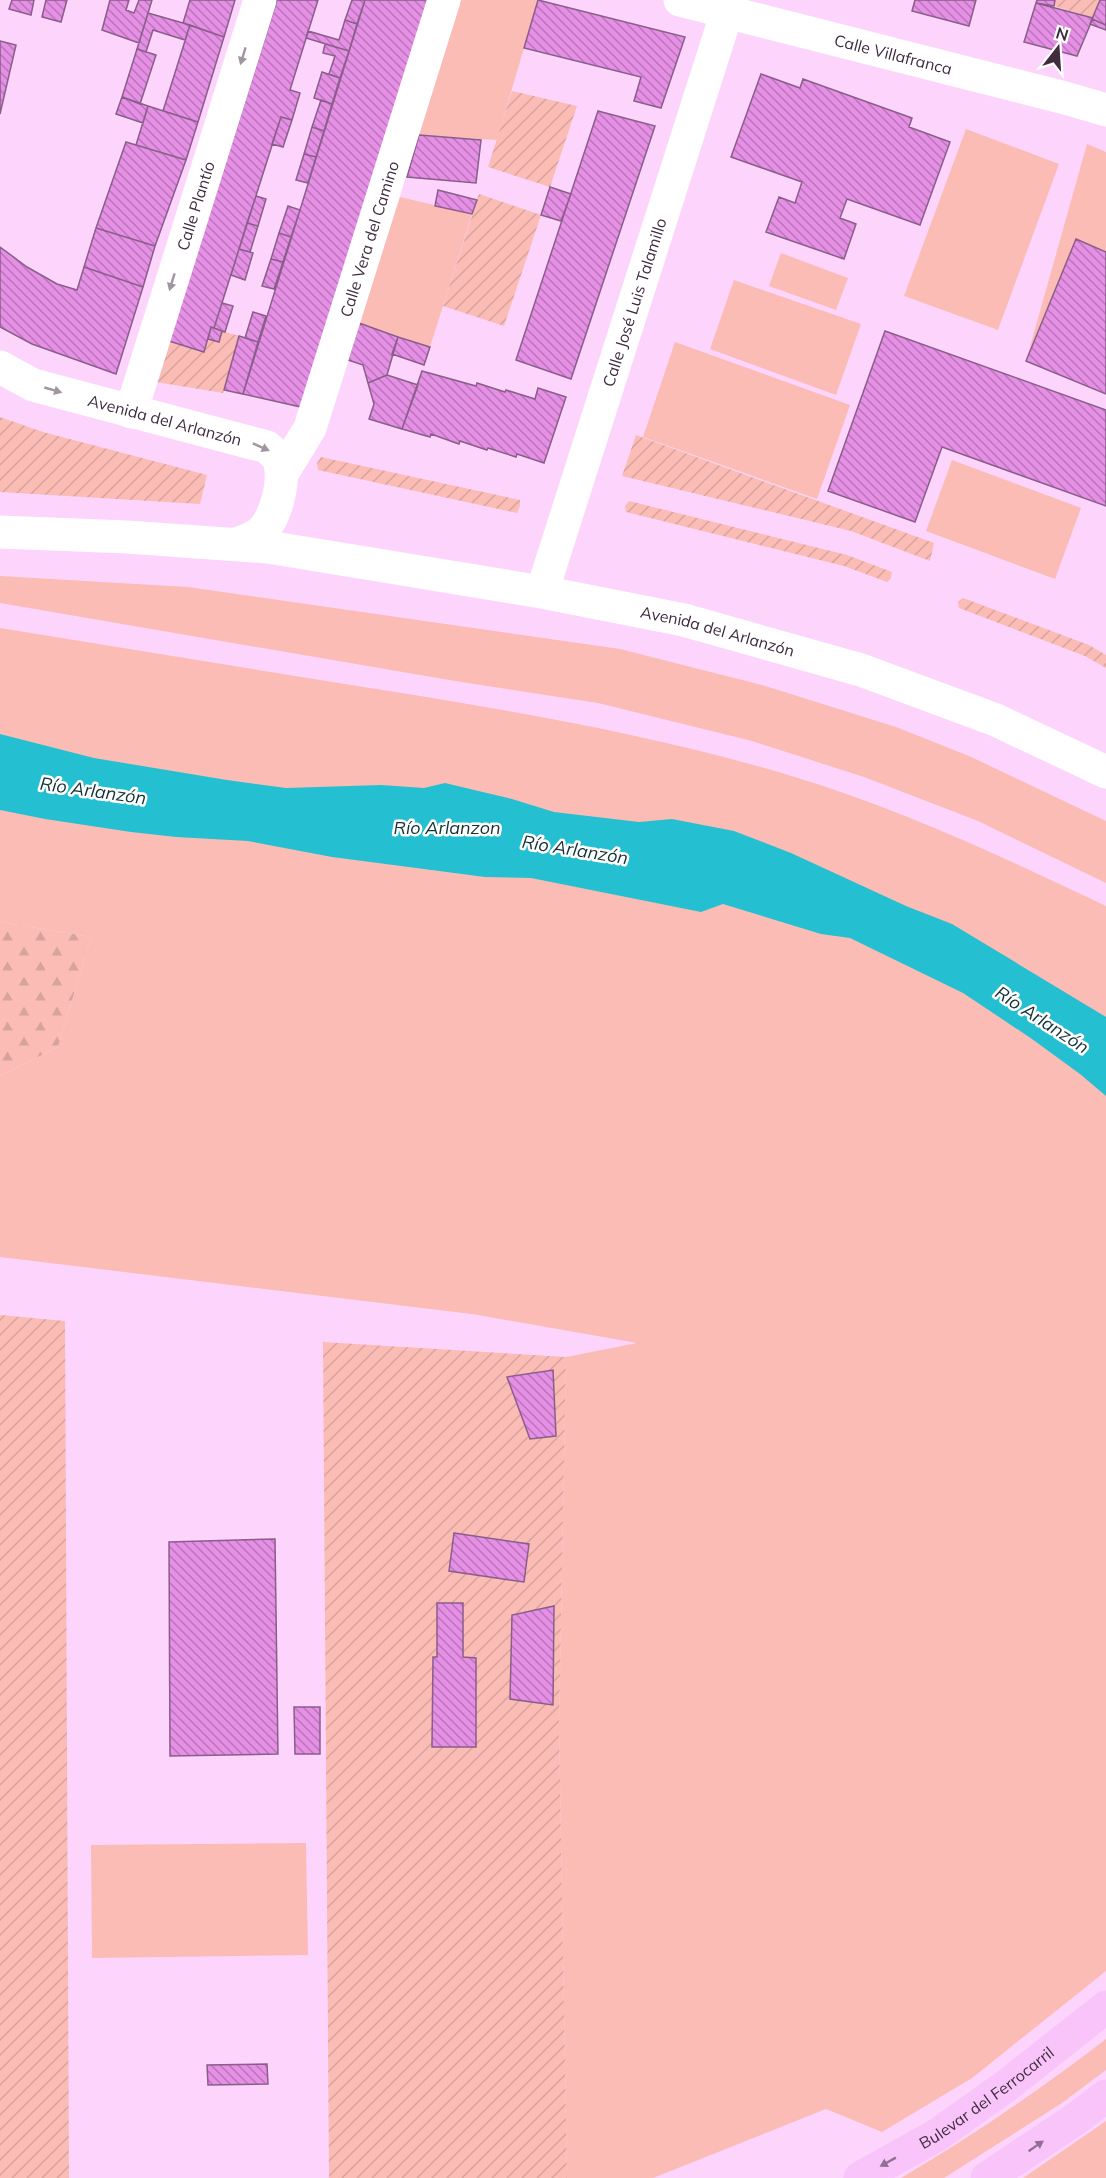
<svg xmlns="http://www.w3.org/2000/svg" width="1106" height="2178" font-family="Mulish,sans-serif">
	<defs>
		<pattern id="forest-firs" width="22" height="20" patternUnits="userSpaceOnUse" patternTransform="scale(1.5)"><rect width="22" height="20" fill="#fbbcb5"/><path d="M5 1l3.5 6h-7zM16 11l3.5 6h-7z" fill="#d8a29d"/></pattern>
		<pattern id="garden-furrows" width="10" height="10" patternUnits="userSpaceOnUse" patternTransform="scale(1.5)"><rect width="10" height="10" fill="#fbbcb5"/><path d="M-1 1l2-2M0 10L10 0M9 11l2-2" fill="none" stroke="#d8a29d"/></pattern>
		<pattern id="building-back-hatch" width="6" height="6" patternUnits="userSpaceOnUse" patternTransform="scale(1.5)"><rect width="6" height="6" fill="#e58fe5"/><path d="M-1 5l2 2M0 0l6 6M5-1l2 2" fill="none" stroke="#bb75bb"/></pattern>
	</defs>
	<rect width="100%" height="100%" fill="#fdd5fc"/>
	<path fill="#fbbcb5" d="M 461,0 L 538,0 L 497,140 L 419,135 Z
		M 966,129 L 1059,164 L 998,330 L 904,296 Z
		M 1087,144 L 1106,152 L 1106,252 L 1076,240 L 1026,361 Z
		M 400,197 L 472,214 L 430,347 L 359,323 Z
		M 781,253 L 848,278 L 836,310 L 769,286 Z
		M 734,280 L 861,324 L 836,395 L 710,349 Z
		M 675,342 L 850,405 L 817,499 L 643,437 Z
		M 952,460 L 1081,508 L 1055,579 L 926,531 Z
		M 0,576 L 188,587 L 620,649 L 762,685 L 896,727 L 969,756 L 1106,821 L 1106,883 L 978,821 L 864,777 L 752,741 L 598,703 L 455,681 L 0,603 Z
		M 0,628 C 123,648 246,668 370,688 C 514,711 658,735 798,778 C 905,811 1005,858 1106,906 L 1106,1971 L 972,2078 L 882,2132 L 826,2109 L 653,2178 L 567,2178 L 559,1727 L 566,1357 L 637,1343 L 472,1314 L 0,1257 L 0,1076 L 58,1047 L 91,937 L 0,922 Z
		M 306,1843 L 308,1955 L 92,1958 L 91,1845 Z
		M 1106,2039 L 1106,2070 L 1062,2103 L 944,2178 L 901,2178 C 972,2136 1040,2090 1106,2039 Z
		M 1106,2121 L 1106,2178 L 1023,2178 Z"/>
	<path fill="url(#forest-firs)" d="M 0,922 L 91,937 L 58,1047 L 0,1076 Z"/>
	<path fill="url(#garden-furrows)" d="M 1055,0 L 1100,0 L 1093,18 L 1054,6 Z
		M 512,91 L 577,106 L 550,187 L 488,167 Z
		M 479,194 L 541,215 L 504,326 L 443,306 Z
		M 222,331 L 239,336 L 223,393 L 156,382 L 169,341 L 204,352 L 208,339 L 219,342 Z
		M 0,417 L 43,432 L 207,475 L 200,504 L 0,492 Z
		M 636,435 L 934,543 L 930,561 L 851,531 L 622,476 Z
		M 321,457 L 520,500 L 520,506 L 517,513 L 318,470 L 317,463 Z
		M 629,501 L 847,555 L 892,572 L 891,578 L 887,582 L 844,566 L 626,512 L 625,506 Z
		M 963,598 L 1089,645 L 1106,655 L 1106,668 L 1085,656 L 959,608 L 958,602 Z
		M 0,1315 L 65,1321 L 69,2178 L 0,2178 Z
		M 323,1342 L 566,1357 L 559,1727 L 567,2178 L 329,2178 Z"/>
	<path fill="#24c0d1" d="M 0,734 L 94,758 L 227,780 L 286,788 L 381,785 L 424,788 L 445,783 L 512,799 L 554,812 L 639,822 L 672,819 L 734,831 L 791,853 L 906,906 L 952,924 L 1106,1017 L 1106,1096 L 1080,1074 L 1032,1039 L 963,993 L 850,938 L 821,934 L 723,904 L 701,912 L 531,878 L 485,877 L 332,857 L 248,841 L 176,837 L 131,832 L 45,819 L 0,810 Z"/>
	<path fill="url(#building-back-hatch)" stroke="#895e89" stroke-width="1.5" d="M 12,0 L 34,0 L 31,15 L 9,9 Z
		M 46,0 L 67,0 L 61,22 L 42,17 Z
		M 110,0 L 129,0 L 126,10 L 134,13 L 139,0 L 152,0 L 139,43 L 102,30 Z
		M 190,0 L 235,0 L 224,37 L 183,23 Z
		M 277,0 L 318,0 L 290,90 L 300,93 L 292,120 L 281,117 L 214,328 L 211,327 L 204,352 L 169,341 Z
		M 352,0 L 365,0 L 357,24 L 345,20 Z
		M 365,0 L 430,0 L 301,407 L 243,394 Z
		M 538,0 L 685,37 L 661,108 L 634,101 L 641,77 L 524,48 Z
		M 915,0 L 976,0 L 969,26 L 912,11 Z
		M 1037,0 L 1055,0 L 1054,6 L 1036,3 Z
		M 1100,0 L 1106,0 L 1106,25 L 1092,19 Z
		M 1036,3 L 1093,18 L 1077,56 L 1024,42 Z
		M 148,13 L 190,25 L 185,40 L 153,30 L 146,52 L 137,49 Z
		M 1092,19 L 1106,25 L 1106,30 L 1090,24 Z
		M 345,20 L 357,24 L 349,51 L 306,38 L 308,31 L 339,40 Z
		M 190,25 L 224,37 L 198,122 L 163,111 Z
		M 0,41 L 16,45 L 0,114 Z
		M 325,44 L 349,51 L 340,78 L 329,74 L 335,56 L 323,53 Z
		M 137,49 L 156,55 L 140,104 L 122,97 Z
		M 322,72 L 340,78 L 332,104 L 314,98 Z
		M 761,74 L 800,88 L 803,79 L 912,118 L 909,127 L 950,142 L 920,225 L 847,199 L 840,218 L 856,224 L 844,259 L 766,232 L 779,197 L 795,203 L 802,182 L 731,157 Z
		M 122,97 L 148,106 L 143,123 L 116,114 Z
		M 321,100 L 332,104 L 324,131 L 312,127 Z
		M 148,106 L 198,122 L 186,160 L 136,145 Z
		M 598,111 L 655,126 L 571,379 L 516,360 Z
		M 281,117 L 292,120 L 283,147 L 272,144 Z
		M 312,127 L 324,131 L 316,157 L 304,154 Z
		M 419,135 L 481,140 L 476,183 L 407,177 Z
		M 126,142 L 186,160 L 155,246 L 96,228 Z
		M 304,154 L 316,157 L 308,183 L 296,180 Z
		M 550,187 L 571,194 L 561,221 L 541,215 Z
		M 438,190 L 477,200 L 472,214 L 435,206 Z
		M 256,196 L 266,199 L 258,226 L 247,223 Z
		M 288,206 L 300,210 L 291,237 L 279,233 Z
		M 247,223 L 258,226 L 250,252 L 239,249 Z
		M 96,228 L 155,246 L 143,287 L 84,267 Z
		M 279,233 L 291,237 L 283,262 L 271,259 Z
		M 1076,239 L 1106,252 L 1106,394 L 1026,361 Z
		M 0,247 L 27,267 L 57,284 L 77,290 L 84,267 L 143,287 L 116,374 L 32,344 L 0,327 Z
		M 239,249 L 253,253 L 245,280 L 231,275 Z
		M 271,259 L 283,262 L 274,289 L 262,286 Z
		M 222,303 L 233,306 L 225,332 L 214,328 Z
		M 253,312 L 266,316 L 258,342 L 245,338 Z
		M 359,323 L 398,337 L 387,375 L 368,383 L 363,365 L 348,360 Z
		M 211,327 L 222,331 L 219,342 L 208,339 Z
		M 885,331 L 1106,410 L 1106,506 L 942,447 L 915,522 L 828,491 Z
		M 239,336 L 258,342 L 243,394 L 224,390 Z
		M 398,337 L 430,347 L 424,365 L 392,354 Z
		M 422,371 L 476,386 L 477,383 L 505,392 L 506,390 L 535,399 L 538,388 L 566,397 L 544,463 L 517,454 L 516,457 L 488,448 L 487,450 L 460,441 L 459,444 L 431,434 L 430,437 L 402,429 Z
		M 387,375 L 418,385 L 402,429 L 369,419 L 374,404 L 368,383 Z
		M 553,1370 L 556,1436 L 530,1439 L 507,1377 Z
		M 454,1533 L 529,1544 L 524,1582 L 449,1571 Z
		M 275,1539 L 278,1754 L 170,1756 L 169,1542 Z
		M 437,1603 L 463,1603 L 463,1657 L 476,1658 L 476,1747 L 432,1747 L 433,1657 L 437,1657 Z
		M 554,1606 L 553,1705 L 510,1699 L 512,1615 Z
		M 294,1707 L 320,1707 L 320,1754 L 295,1754 Z
		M 267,2064 L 268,2084 L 208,2085 L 207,2065 Z"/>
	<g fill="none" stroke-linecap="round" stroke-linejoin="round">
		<g stroke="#fff" stroke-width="33">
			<path id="s1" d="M 680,0 L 1065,98 L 1106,110"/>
			<path id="s2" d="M 0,367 L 33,385 L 267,447 C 270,450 274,453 277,457 C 288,474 276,519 261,532 C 254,538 245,541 236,544"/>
			<path id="s3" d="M 131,412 L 260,0"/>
			<path id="s4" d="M 282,474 L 310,428 L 444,0"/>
			<path id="s5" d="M 0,532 L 127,537 L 268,547 L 542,592 L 684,620 L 861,670 L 996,720 L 1106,772"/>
			<path id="s6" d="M 542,592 L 727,12"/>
		</g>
		<g stroke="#f8c4f9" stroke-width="33">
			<path id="s7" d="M 860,2178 L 937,2135 L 1006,2086 L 1106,2007"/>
			<path d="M 987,2178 L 1077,2118 L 1106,2096"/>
		</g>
	</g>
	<defs><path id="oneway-solid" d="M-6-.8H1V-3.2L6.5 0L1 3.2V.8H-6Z" transform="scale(1.5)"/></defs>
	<g fill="#9f969f">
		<use href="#oneway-solid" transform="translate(243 56) rotate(107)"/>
		<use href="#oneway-solid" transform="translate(172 282) rotate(107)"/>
		<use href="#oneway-solid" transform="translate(53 390) rotate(16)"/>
		<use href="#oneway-solid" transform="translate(261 447) rotate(24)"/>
	</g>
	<g fill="#927093">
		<use href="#oneway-solid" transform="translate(1036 2146) rotate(-35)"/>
		<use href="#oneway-solid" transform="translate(888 2162) rotate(151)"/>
	</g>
	<g text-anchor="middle" stroke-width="5" stroke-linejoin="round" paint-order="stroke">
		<g font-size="16" fill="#3f2c3f" stroke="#fff">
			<text dy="6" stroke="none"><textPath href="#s1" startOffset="220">Calle Villafranca</textPath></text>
			<text dy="6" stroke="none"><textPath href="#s3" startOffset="216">Calle Plantío</textPath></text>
			<text dy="6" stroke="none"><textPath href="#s4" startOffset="252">Calle Vera del Camino</textPath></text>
			<text dy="6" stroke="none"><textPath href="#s6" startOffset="304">Calle José Luis Talamillo</textPath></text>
			<text dy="6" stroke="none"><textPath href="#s2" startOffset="174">Avenida del Arlanzón</textPath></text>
			<text dy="6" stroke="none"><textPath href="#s5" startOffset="726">Avenida del Arlanzón</textPath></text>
			<text dy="6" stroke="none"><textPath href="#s7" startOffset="150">Bulevar del Ferrocarril</textPath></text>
		</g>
		<g font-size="18" font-style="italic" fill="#143236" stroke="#fff">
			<text transform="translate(93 791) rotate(8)" y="6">Río Arlanzón</text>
			<text x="447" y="834">Río Arlanzon</text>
			<text transform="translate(575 850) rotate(9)" y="6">Río Arlanzón</text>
			<text transform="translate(1042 1020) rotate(33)" y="6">Río Arlanzón</text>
		</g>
	</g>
	<g transform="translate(1058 48) rotate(17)" stroke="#ffffff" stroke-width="4.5" paint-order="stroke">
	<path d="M0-4.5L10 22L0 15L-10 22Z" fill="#3f2c3f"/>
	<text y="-9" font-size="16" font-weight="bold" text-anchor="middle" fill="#3f2c3f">N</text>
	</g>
</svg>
